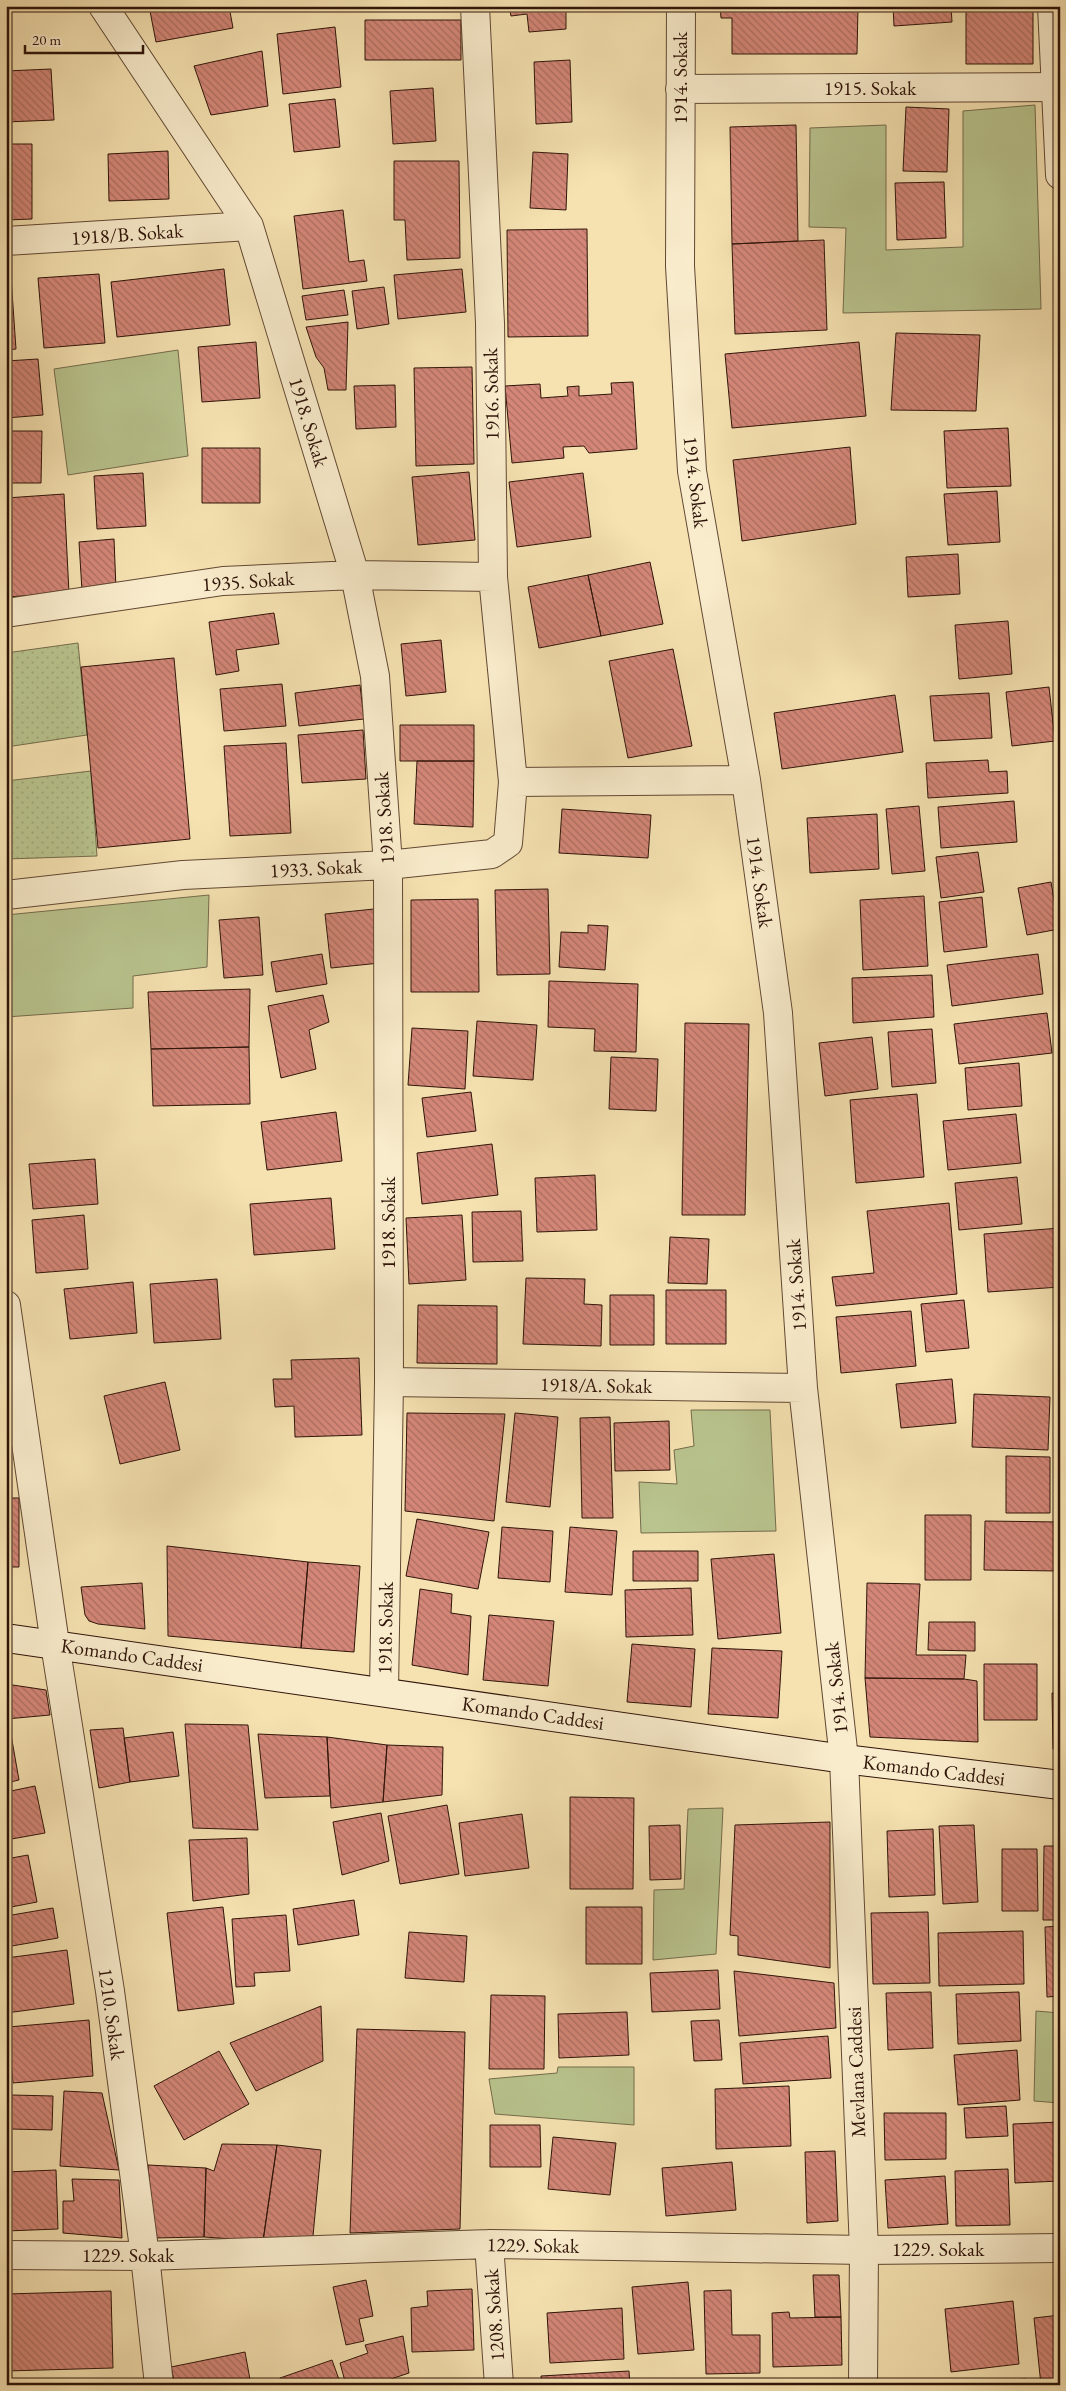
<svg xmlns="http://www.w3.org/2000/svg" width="1066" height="2391" font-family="'EB Garamond',serif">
	<defs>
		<pattern id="grass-dots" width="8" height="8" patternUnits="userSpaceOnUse" patternTransform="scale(1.25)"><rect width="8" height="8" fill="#b9c48e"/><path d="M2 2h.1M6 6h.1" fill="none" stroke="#9fa879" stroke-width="1.8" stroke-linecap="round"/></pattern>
		<pattern id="building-back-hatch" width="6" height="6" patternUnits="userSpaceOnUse" patternTransform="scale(1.25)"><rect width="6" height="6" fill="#d48778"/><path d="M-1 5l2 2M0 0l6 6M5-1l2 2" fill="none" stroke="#ac6d61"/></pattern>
	</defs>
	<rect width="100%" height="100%" fill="#f6e2b1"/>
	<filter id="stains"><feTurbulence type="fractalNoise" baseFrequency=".004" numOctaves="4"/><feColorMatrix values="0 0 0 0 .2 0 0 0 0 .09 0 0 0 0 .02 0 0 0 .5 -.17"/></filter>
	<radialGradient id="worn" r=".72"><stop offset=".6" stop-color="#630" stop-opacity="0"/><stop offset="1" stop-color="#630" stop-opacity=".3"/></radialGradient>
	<path fill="url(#grass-dots)" stroke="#746c4c" d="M 78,643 L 87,735 L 6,747 L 6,653 Z
		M 91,771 L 97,856 L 6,859 L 6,781 Z"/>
	<path fill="#b9c48e" stroke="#746c4c" d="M 1035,105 L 1041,309 L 843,313 L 846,228 L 809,227 L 810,128 L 886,125 L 886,250 L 963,247 L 963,111 Z
		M 178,350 L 188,456 L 68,475 L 54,369 Z
		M 209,895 L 207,967 L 133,976 L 133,1008 L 6,1017 L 6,915 Z
		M 691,1410 L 770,1410 L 776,1531 L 641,1533 L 639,1482 L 677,1484 L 674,1450 L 694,1446 Z
		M 723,1808 L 716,1954 L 653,1960 L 654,1890 L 684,1889 L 688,1809 Z
		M 1036,2011 L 1060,2013 L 1060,2103 L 1034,2101 Z
		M 558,2067 L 634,2067 L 634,2125 L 495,2114 L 489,2079 L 557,2073 Z"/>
	<path fill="url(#building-back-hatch)" stroke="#2f1409" d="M 149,6 L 229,6 L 233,28 L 156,42 Z
		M 509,6 L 566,6 L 566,29 L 529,32 L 527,14 L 511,16 Z
		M 720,6 L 858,6 L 857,54 L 732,54 L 732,18 L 721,18 Z
		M 893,6 L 951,6 L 952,22 L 894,26 Z
		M 966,6 L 1033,6 L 1033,64 L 966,64 Z
		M 365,20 L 461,20 L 461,60 L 365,60 Z
		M 335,27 L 341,87 L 283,94 L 277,34 Z
		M 262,51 L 268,106 L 211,115 L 194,66 Z
		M 570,60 L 572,122 L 536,124 L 534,62 Z
		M 51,69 L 54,120 L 6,122 L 6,71 Z
		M 433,88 L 436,141 L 393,144 L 390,91 Z
		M 335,99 L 340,147 L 294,152 L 289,104 Z
		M 906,107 L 949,109 L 947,172 L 903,171 Z
		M 796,125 L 798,241 L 732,244 L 730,127 Z
		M 6,144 L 32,144 L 32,219 L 6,220 Z
		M 168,151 L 169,199 L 109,201 L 108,154 Z
		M 533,152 L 568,154 L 566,210 L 530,208 Z
		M 394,161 L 459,161 L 460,258 L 407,260 L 405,220 L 394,220 Z
		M 944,182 L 946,238 L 897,240 L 895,183 Z
		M 343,210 L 349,262 L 364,260 L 367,281 L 303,289 L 294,216 Z
		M 587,229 L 588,336 L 508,337 L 507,230 Z
		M 824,240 L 827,330 L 735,334 L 732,244 Z
		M 224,269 L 230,325 L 117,337 L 111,282 Z
		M 462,269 L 466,312 L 398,319 L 394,275 Z
		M 99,274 L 105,343 L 44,348 L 38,278 Z
		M 6,277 L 11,277 L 16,349 L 6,350 Z
		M 384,287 L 389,324 L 357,329 L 352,291 Z
		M 344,290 L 348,315 L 306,320 L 302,296 Z
		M 348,322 L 346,390 L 328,390 L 324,368 L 316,357 L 306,327 Z
		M 896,333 L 980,335 L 976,411 L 891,410 Z
		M 256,342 L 260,398 L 202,402 L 198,347 Z
		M 859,342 L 866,416 L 732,428 L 725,354 Z
		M 38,359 L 43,415 L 6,418 L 6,361 Z
		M 472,367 L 474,464 L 416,466 L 414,368 Z
		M 633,382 L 637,449 L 589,453 L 584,446 L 563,447 L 564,458 L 512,463 L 505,386 L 540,384 L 541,398 L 568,396 L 567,387 L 579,386 L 579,396 L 612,394 L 611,383 Z
		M 395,385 L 396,427 L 356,429 L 354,386 Z
		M 1008,428 L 1011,486 L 947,488 L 944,431 Z
		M 6,431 L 42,431 L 41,483 L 6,483 Z
		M 850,447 L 856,524 L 742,541 L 733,460 Z
		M 202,448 L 260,448 L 260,503 L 202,503 Z
		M 469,472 L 475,540 L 418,545 L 412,477 Z
		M 143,473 L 146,526 L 97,529 L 94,476 Z
		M 583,473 L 591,537 L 517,547 L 509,482 Z
		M 997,491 L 1000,542 L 948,545 L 944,494 Z
		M 64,494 L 69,593 L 6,597 L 6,498 Z
		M 114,539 L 116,589 L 82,591 L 79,542 Z
		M 958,554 L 960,594 L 908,597 L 906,557 Z
		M 650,562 L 663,624 L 601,636 L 588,575 Z
		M 588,575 L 601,636 L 539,648 L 528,587 Z
		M 274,613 L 279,644 L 236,650 L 239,671 L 216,675 L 209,622 Z
		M 1008,621 L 1012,674 L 959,679 L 955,625 Z
		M 441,640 L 446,692 L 406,696 L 401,644 Z
		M 673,649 L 692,746 L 628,758 L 609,661 Z
		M 174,658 L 190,839 L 98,848 L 81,667 Z
		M 282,684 L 286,726 L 224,731 L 220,689 Z
		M 360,685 L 364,719 L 299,726 L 295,693 Z
		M 1049,687 L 1055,741 L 1012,746 L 1006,692 Z
		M 989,693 L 992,738 L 934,741 L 930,696 Z
		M 895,695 L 903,752 L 782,769 L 774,713 Z
		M 400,725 L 474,725 L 474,761 L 400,761 Z
		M 363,730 L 366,779 L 302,783 L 298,735 Z
		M 286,743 L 291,833 L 230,836 L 224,746 Z
		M 988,760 L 989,772 L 1007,771 L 1008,793 L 928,798 L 926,763 Z
		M 417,761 L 474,761 L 473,827 L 414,824 Z
		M 1014,801 L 1017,842 L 941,848 L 938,807 Z
		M 919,806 L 925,871 L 892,874 L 886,809 Z
		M 562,809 L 651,815 L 648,858 L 559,853 Z
		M 877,814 L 879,869 L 810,873 L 807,818 Z
		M 978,852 L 984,892 L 941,898 L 936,857 Z
		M 1051,882 L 1059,929 L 1027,935 L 1018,888 Z
		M 548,889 L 550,974 L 497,975 L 495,890 Z
		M 924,896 L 928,966 L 863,970 L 860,900 Z
		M 982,897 L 987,947 L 944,952 L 939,902 Z
		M 478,899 L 479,992 L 411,992 L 411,900 Z
		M 374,909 L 380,963 L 331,968 L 325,914 Z
		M 259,917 L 263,975 L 224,978 L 219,920 Z
		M 588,925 L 608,926 L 605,970 L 559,967 L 561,932 L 588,933 Z
		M 322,954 L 327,984 L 276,992 L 271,962 Z
		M 1038,954 L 1043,994 L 952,1006 L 947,965 Z
		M 932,975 L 934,1017 L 853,1023 L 852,978 Z
		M 549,981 L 638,984 L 636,1052 L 594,1051 L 595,1029 L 548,1027 Z
		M 250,989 L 249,1047 L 151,1049 L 148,992 Z
		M 323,995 L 329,1022 L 309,1030 L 316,1069 L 281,1078 L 268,1006 Z
		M 1047,1013 L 1052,1053 L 959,1064 L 954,1024 Z
		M 477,1021 L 537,1025 L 533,1080 L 473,1076 Z
		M 685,1023 L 749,1024 L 745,1215 L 682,1215 Z
		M 412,1028 L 468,1031 L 465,1089 L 408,1085 Z
		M 932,1029 L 936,1083 L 892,1087 L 888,1032 Z
		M 872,1037 L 878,1089 L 825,1096 L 819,1043 Z
		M 249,1047 L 250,1104 L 153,1106 L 151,1049 Z
		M 611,1057 L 658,1059 L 656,1111 L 609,1109 Z
		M 1019,1063 L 1022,1106 L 968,1110 L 965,1068 Z
		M 471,1092 L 476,1131 L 427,1137 L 422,1098 Z
		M 917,1094 L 924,1177 L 856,1183 L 850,1100 Z
		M 336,1112 L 342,1161 L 267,1170 L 261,1122 Z
		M 1016,1114 L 1021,1163 L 948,1170 L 943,1121 Z
		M 492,1144 L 498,1195 L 422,1204 L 417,1153 Z
		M 95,1159 L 98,1204 L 33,1209 L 29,1164 Z
		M 595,1175 L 597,1230 L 537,1232 L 535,1178 Z
		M 1017,1177 L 1022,1224 L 959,1230 L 955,1183 Z
		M 331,1198 L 335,1249 L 254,1255 L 250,1204 Z
		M 949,1203 L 957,1294 L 836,1306 L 832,1277 L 874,1273 L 867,1211 Z
		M 521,1211 L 523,1261 L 473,1262 L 472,1212 Z
		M 84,1215 L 88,1269 L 36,1273 L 32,1220 Z
		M 462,1215 L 466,1280 L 409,1284 L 406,1218 Z
		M 1060,1228 L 1060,1287 L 988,1292 L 984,1234 Z
		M 670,1237 L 709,1239 L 707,1284 L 668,1283 Z
		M 526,1278 L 585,1279 L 584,1304 L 602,1305 L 601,1346 L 523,1344 Z
		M 217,1279 L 221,1339 L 154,1343 L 150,1284 Z
		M 133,1282 L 137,1333 L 70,1339 L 64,1289 Z
		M 666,1290 L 726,1290 L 726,1344 L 666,1344 Z
		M 610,1295 L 654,1295 L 654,1345 L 610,1345 Z
		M 964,1300 L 969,1348 L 926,1352 L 921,1304 Z
		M 418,1305 L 497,1306 L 497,1364 L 417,1363 Z
		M 911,1311 L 916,1366 L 841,1373 L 836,1317 Z
		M 359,1358 L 362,1435 L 295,1437 L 294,1406 L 275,1407 L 273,1379 L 292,1379 L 291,1360 Z
		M 952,1379 L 956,1423 L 901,1428 L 896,1384 Z
		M 165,1382 L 180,1450 L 120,1464 L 104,1396 Z
		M 974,1394 L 1050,1397 L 1048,1450 L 972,1447 Z
		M 407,1413 L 505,1414 L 494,1521 L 405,1511 Z
		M 515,1413 L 558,1417 L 550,1507 L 506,1502 Z
		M 610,1417 L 613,1518 L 582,1518 L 580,1418 Z
		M 669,1421 L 670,1470 L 615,1471 L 614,1423 Z
		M 1006,1456 L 1050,1457 L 1050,1513 L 1006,1513 Z
		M 6,1498 L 19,1498 L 19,1567 L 6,1567 Z
		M 925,1515 L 971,1515 L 971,1580 L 925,1580 Z
		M 417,1519 L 489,1532 L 478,1589 L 406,1576 Z
		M 985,1521 L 1060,1522 L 1059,1571 L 984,1570 Z
		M 502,1527 L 553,1531 L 550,1582 L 498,1578 Z
		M 570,1527 L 617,1531 L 612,1595 L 565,1592 Z
		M 167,1546 L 308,1562 L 301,1648 L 168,1636 Z
		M 633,1551 L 698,1551 L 698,1581 L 633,1581 Z
		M 774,1554 L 781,1633 L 718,1639 L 711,1559 Z
		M 308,1562 L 360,1566 L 354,1652 L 301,1648 Z
		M 142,1583 L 145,1629 L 98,1624 L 89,1621 L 85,1615 L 81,1587 Z
		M 867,1583 L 920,1584 L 916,1655 L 966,1655 L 964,1679 L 865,1678 Z
		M 691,1588 L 693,1635 L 626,1637 L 625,1590 Z
		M 420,1589 L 452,1594 L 451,1613 L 471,1616 L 468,1675 L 412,1665 Z
		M 489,1615 L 554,1621 L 548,1686 L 483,1680 Z
		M 929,1622 L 975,1622 L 975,1651 L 928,1650 Z
		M 632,1644 L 695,1649 L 691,1707 L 627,1702 Z
		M 712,1648 L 782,1651 L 778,1718 L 708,1714 Z
		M 984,1664 L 1037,1664 L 1037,1720 L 984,1720 Z
		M 865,1678 L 964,1679 L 977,1681 L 978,1742 L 870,1737 Z
		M 6,1684 L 46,1690 L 50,1715 L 6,1719 Z
		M 1052,1693 L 1060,1693 L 1060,1748 L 1053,1749 Z
		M 185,1724 L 248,1725 L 258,1830 L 193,1828 Z
		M 123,1728 L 130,1782 L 99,1788 L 90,1730 Z
		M 10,1729 L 19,1780 L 6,1783 L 6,1730 Z
		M 173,1732 L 179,1776 L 130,1782 L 124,1738 Z
		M 258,1734 L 327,1737 L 330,1796 L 265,1798 Z
		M 327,1737 L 387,1745 L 383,1802 L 331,1808 Z
		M 387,1745 L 443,1747 L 442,1795 L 383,1802 Z
		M 35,1786 L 45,1833 L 6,1840 L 6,1792 Z
		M 570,1797 L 634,1798 L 633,1889 L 570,1889 Z
		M 447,1805 L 459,1874 L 400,1884 L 388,1816 Z
		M 381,1813 L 389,1861 L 342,1875 L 333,1822 Z
		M 522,1814 L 529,1868 L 465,1876 L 459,1823 Z
		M 830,1822 L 830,1968 L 738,1955 L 738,1936 L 730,1935 L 735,1825 Z
		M 680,1825 L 681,1879 L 650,1880 L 649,1826 Z
		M 974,1825 L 978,1902 L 943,1904 L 939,1826 Z
		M 933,1829 L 935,1895 L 889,1897 L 887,1831 Z
		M 247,1838 L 249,1894 L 193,1901 L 189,1840 Z
		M 1044,1846 L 1060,1846 L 1060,1920 L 1043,1920 Z
		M 1002,1849 L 1037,1849 L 1038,1911 L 1002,1911 Z
		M 28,1855 L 37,1902 L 6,1908 L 6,1859 Z
		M 354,1900 L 359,1935 L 298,1945 L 293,1909 Z
		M 223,1907 L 234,2004 L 178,2011 L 167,1913 Z
		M 586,1907 L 642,1907 L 642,1964 L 586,1964 Z
		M 53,1908 L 58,1938 L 6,1947 L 6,1916 Z
		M 928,1912 L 930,1983 L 873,1984 L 871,1913 Z
		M 286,1915 L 290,1971 L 254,1973 L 255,1986 L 236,1987 L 232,1919 Z
		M 1060,1926 L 1060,1996 L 1047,1997 L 1045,1927 Z
		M 1023,1931 L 1024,1984 L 939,1986 L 938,1933 Z
		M 409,1932 L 467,1936 L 464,1982 L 405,1978 Z
		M 67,1950 L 74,2004 L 6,2013 L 6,1958 Z
		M 718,1970 L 720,2009 L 652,2012 L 650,1973 Z
		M 734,1971 L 834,1983 L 836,2028 L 739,2036 Z
		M 931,1992 L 933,2048 L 888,2050 L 886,1993 Z
		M 1019,1992 L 1021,2041 L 958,2044 L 956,1994 Z
		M 491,1995 L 545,1996 L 544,2069 L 489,2069 Z
		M 321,2006 L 323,2061 L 256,2091 L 230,2043 Z
		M 627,2012 L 629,2055 L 559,2058 L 558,2014 Z
		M 89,2020 L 93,2076 L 13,2083 L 8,2027 Z
		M 719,2020 L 722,2060 L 694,2061 L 691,2021 Z
		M 357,2029 L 465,2032 L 460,2229 L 350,2233 Z
		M 828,2036 L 831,2078 L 743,2084 L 740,2043 Z
		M 1017,2050 L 1020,2100 L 958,2105 L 954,2055 Z
		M 219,2051 L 249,2104 L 184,2140 L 154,2086 Z
		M 789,2086 L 791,2146 L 716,2149 L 715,2089 Z
		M 64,2091 L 102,2093 L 119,2170 L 60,2166 Z
		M 12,2095 L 53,2096 L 52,2130 L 11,2129 Z
		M 1006,2106 L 1008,2136 L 966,2138 L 964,2108 Z
		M 884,2113 L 946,2113 L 946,2159 L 885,2160 Z
		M 1060,2122 L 1060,2181 L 1015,2183 L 1013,2124 Z
		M 490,2125 L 540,2125 L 541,2167 L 490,2167 Z
		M 553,2137 L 616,2143 L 610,2195 L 548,2189 Z
		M 222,2144 L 277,2145 L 263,2241 L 204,2237 L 206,2168 L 214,2171 Z
		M 277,2145 L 321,2150 L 313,2236 L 263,2241 Z
		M 835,2151 L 838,2221 L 807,2223 L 805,2152 Z
		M 732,2162 L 736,2210 L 666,2216 L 662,2168 Z
		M 148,2165 L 206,2168 L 204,2237 L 154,2238 Z
		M 1008,2169 L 1010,2225 L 956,2226 L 955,2171 Z
		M 56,2170 L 58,2229 L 6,2231 L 6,2172 Z
		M 945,2176 L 948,2224 L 888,2228 L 885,2180 Z
		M 72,2179 L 119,2180 L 122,2238 L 63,2233 L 63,2201 L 74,2201 Z
		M 813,2275 L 839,2275 L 841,2317 L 815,2317 Z
		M 366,2280 L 373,2316 L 359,2319 L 364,2341 L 346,2345 L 333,2287 Z
		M 688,2282 L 694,2350 L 638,2354 L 632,2287 Z
		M 472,2289 L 474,2350 L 412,2352 L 411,2308 L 428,2306 L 427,2291 Z
		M 731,2290 L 732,2335 L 760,2335 L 760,2373 L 706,2374 L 704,2291 Z
		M 111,2291 L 113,2368 L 6,2371 L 6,2294 Z
		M 1013,2301 L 1019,2364 L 951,2372 L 945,2309 Z
		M 622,2308 L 624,2359 L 550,2363 L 547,2313 Z
		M 789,2312 L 790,2318 L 841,2317 L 842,2365 L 773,2367 L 772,2313 Z
		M 1060,2315 L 1060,2385 L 1041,2385 L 1034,2318 Z
		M 403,2336 L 409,2373 L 373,2385 L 346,2385 L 340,2363 L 368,2353 L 365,2345 Z
		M 245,2352 L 251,2385 L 175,2385 L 171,2367 Z
		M 332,2360 L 341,2385 L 282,2385 L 280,2378 Z
		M 629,2371 L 630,2385 L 542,2385 L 541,2376 Z
		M 1026,2379 L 1026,2385 L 959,2385 L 959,2384 Z"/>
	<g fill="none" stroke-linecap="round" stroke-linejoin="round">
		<g stroke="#614833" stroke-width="30">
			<path id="minor" d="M 103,6 L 249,226 L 355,575 L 375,676 L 388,865 L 389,1382 L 384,1691
				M 475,6 L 490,323 L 493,577 L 513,782
				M 681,6 L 680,266 L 692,471 L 746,780 L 778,1013 L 803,1388 L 844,1759
				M 680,89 L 1060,87
				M 6,241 L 249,226
				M 6,613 L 223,581 L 355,575 L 493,577
				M 6,895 L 183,875 L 388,865 L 492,854 L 508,843 L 513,782 L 746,780
				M 389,1382 L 803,1388
				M 55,1644 L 110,1991 L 145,2256 L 159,2385
				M 489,2244 L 499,2385
				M 6,2255 L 145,2256 L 489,2244 L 864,2250 L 1060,2248"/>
		</g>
		<g stroke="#614833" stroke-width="30">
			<path id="tertiary" d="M 1052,6 L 1060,175
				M 6,1305 L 55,1644
				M 844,1759 L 864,2250 L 863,2385"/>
		</g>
		<g stroke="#2f1409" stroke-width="30">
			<path id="secondary" d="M 6,1638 L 844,1759 L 1060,1785"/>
		</g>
		<use href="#minor" stroke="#f9eccc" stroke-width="28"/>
		<use href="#tertiary" stroke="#f9eccc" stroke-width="28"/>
		<use href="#secondary" stroke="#f9eccc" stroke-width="28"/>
	</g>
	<g text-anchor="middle" stroke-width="5" stroke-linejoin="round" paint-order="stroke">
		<g font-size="20" fill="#2f1409" stroke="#f9eccc">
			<text transform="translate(680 78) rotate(-90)" y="7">1914. Sokak</text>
			<text x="870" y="95">1915. Sokak</text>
			<text transform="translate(127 234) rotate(-4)" y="7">1918/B. Sokak</text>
			<text transform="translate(491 394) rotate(-91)" y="7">1916. Sokak</text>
			<text transform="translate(309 422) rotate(73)" y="7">1918. Sokak</text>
			<text transform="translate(696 482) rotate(83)" y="7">1914. Sokak</text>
			<text transform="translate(248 581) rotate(-4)" y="7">1935. Sokak</text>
			<text transform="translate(384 818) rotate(-94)" y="7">1918. Sokak</text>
			<text transform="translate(316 868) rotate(-3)" y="7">1933. Sokak</text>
			<text transform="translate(760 882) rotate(82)" y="7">1914. Sokak</text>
			<text transform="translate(388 1223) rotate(-90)" y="7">1918. Sokak</text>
			<text transform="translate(796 1285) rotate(-94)" y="7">1914. Sokak</text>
			<text transform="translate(596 1385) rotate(1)" y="7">1918/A. Sokak</text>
			<text transform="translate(385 1628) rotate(-89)" y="7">1918. Sokak</text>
			<text transform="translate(132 1655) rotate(8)" y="7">Komando Caddesi</text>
			<text transform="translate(836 1688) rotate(-96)" y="7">1914. Sokak</text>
			<text transform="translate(533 1713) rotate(8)" y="7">Komando Caddesi</text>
			<text transform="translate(934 1770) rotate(7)" y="7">Komando Caddesi</text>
			<text transform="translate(112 2014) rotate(82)" y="7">1210. Sokak</text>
			<text transform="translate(856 2072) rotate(-92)" y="7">Mevlana Caddesi</text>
			<text transform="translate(533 2245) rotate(1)" y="7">1229. Sokak</text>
			<text x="938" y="2256">1229. Sokak</text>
			<text x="128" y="2262">1229. Sokak</text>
			<text transform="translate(494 2315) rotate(-94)" y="7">1208. Sokak</text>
		</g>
	</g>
	<rect width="1066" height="2391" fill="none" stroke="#f6e2b1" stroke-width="25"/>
	<rect x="8" y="8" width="1051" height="2376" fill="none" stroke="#2f1409" stroke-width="2.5"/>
	<rect x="12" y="12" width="1041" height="2366" fill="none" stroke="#2f1409"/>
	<path d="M25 45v8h118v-8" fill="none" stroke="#2f1409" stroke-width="2.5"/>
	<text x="32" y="45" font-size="15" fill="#2f1409" stroke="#f9eccc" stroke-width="4" paint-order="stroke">20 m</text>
	<rect width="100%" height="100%" filter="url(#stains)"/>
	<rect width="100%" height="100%" fill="url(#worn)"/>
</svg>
